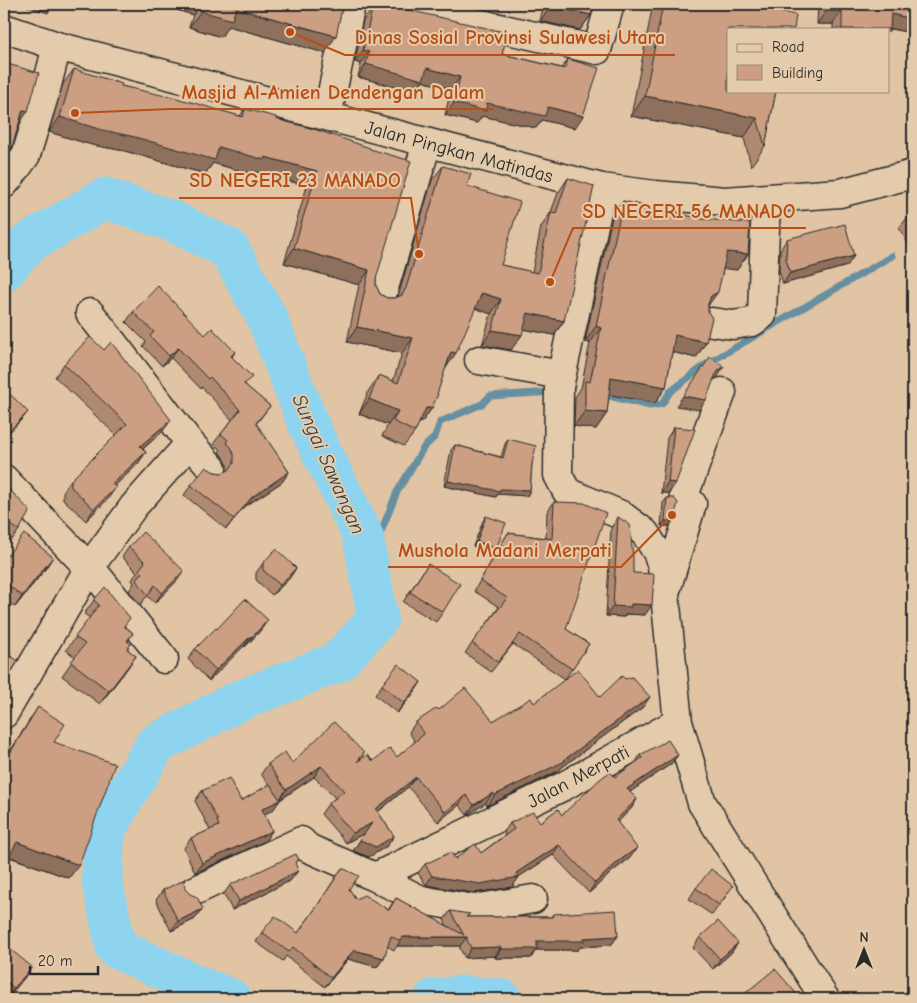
<svg xmlns="http://www.w3.org/2000/svg" width="917" height="1003" font-family="'Comic Neue',sans-serif">
	<rect width="100%" height="100%" fill="#e0c4a4"/>
	<filter id="ink" filterUnits="userSpaceOnUse"><feTurbulence type="fractalNoise" baseFrequency=".02" numOctaves="2"/><feDisplacementMap in="SourceGraphic" scale="10" xChannelSelector="R" yChannelSelector="G"/><feConvolveMatrix kernelMatrix="1 2 1 2 8 2 1 2 1" color-interpolation-filters="sRGB"/></filter>
	<g filter="url(#ink)">
		<g fill="none" stroke-linecap="round" stroke-linejoin="round">
			<path stroke="#6690a1" stroke-width="7" d="M 601,394 L 650,406 L 662,404 L 670,392 L 705,365 L 892,256
				M 368,564 L 397,492 L 424,447 L 435,437 L 440,422 L 482,404 L 490,396 L 553,392"/>
			<path stroke="#8ed4ef" stroke-width="41" d="M 4,271 L 27,244 L 105,198 L 172,221 L 229,249 L 266,316 L 310,428 L 363,536 L 378,619 L 338,662 L 236,702 L 156,744 L 105,830 L 102,881 L 116,948 L 198,986 L 231,999
				M 434,999 L 460,996 L 501,999"/>
			<g stroke="#2b2b2b" stroke-width="31">
				<path id="minor" d="M 393,4 L 597,50 L 610,4
					M 4,28 L 57,46 L 602,188 L 655,195 L 725,201 L 840,193 L 913,174
					M 327,116 L 351,4
					M 4,184 L 10,177 L 26,155 L 45,93 L 57,46
					M 602,188 L 559,387 L 558,475 L 567,492 L 621,515 L 645,533 L 657,552 L 662,566 L 678,722 L 702,803 L 825,999
					M 381,298 L 427,143
					M 90,313 L 190,443 L 212,468
					M 712,322 L 733,325 L 752,322 L 762,315 L 766,199
					M 479,360 L 561,375
					M 4,479 L 89,568 L 134,506 L 190,443
					M 667,587 L 692,504 L 684,496 L 722,392
					M 4,714 L 89,568 L 98,577 L 164,659
					M 375,877 L 421,900 L 474,909 L 533,899
					M 192,892 L 301,841 L 308,848 L 375,877 L 564,786 L 678,722"/>
			</g>
			<use href="#minor" stroke="#e3cbab" stroke-width="28"/>
		</g>
		<path fill="#af8971" stroke="#2b2b2b" d="M 158,4 L 343,4 L 325,53 L 228,26 L 221,37 L 189,27 L 193,15 Z
			M 381,4 L 502,54 L 562,68 L 568,59 L 575,128 L 542,120 L 536,128 L 482,116 L 477,123 L 445,115 L 451,89 L 422,81 L 415,92 L 358,77 L 361,64 L 355,62 L 363,21 L 372,9 L 377,10 Z
			M 544,4 L 594,4 L 591,15 L 580,30 L 540,21 Z
			M 656,4 L 738,4 L 728,29 L 776,91 L 765,146 L 751,166 L 744,138 L 631,116 L 652,9 Z
			M 818,4 L 913,4 L 913,32 L 912,33 L 890,29 L 888,32 L 888,29 L 833,29 L 833,24 L 817,24 Z
			M 74,69 L 121,86 L 240,116 L 245,109 L 276,119 L 314,129 L 376,279 L 376,286 L 380,294 L 387,298 L 395,298 L 398,297 L 432,180 L 443,166 L 467,186 L 501,265 L 532,272 L 541,227 L 551,212 L 558,193 L 568,178 L 564,321 L 554,335 L 523,329 L 511,350 L 482,345 L 491,314 L 475,308 L 445,368 L 432,408 L 422,422 L 419,422 L 415,432 L 404,446 L 382,436 L 388,425 L 359,414 L 369,390 L 379,375 L 393,381 L 402,353 L 347,342 L 359,285 L 284,263 L 307,186 L 256,172 L 254,175 L 213,163 L 205,174 L 125,151 L 92,145 L 49,132 L 63,84 Z
			M 623,201 L 748,254 L 737,270 L 724,268 L 708,307 L 706,342 L 696,358 L 672,352 L 666,387 L 655,403 L 609,394 L 607,413 L 596,429 L 574,426 L 575,397 L 581,388 L 590,343 L 585,342 L 612,217 Z
			M 913,214 L 913,252 L 899,228 L 907,218 Z
			M 787,239 L 847,266 L 783,284 L 779,270 L 780,250 Z
			M 133,312 L 205,335 L 235,352 L 232,357 L 246,386 L 270,406 L 256,424 L 289,472 L 282,482 L 244,507 L 226,529 L 184,495 L 191,485 L 214,472 L 222,473 L 227,471 L 227,464 L 224,458 L 219,452 L 221,450 L 213,444 L 232,420 L 202,387 L 201,389 L 171,358 L 162,366 L 143,346 L 146,342 L 126,322 Z
			M 64,364 L 171,420 L 162,432 L 143,449 L 146,452 L 137,465 L 114,486 L 116,487 L 107,500 L 86,521 L 63,499 L 63,492 L 71,480 L 116,435 L 55,377 Z
			M 674,427 L 669,493 L 661,493 L 667,438 Z
			M 508,439 L 532,463 L 530,490 L 527,496 L 498,494 L 496,497 L 444,486 L 451,450 L 455,445 L 501,457 L 505,444 Z
			M 10,490 L 19,530 L 12,540 L 4,535 L 4,499 Z
			M 667,498 L 673,521 L 669,526 L 661,526 L 663,503 Z
			M 554,502 L 566,629 L 589,644 L 565,679 L 513,644 L 491,672 L 465,653 L 499,607 L 474,591 L 502,543 L 508,533 L 546,538 L 547,512 Z
			M 486,516 L 496,549 L 492,554 L 473,546 L 483,521 Z
			M 618,517 L 633,573 L 645,615 L 626,614 L 624,617 L 606,616 L 611,528 Z
			M 129,547 L 177,581 L 155,603 L 147,596 L 140,605 L 129,591 L 134,583 L 132,580 L 137,572 L 122,557 Z
			M 4,560 L 46,568 L 15,607 L 4,598 Z
			M 263,563 L 296,568 L 289,579 L 272,595 L 256,580 L 256,573 Z
			M 428,564 L 443,612 L 436,622 L 403,602 Z
			M 94,600 L 133,633 L 128,641 L 128,650 L 136,656 L 100,704 L 62,676 L 75,657 L 66,650 L 90,618 L 84,614 Z
			M 217,629 L 260,631 L 245,647 L 244,646 L 209,681 L 188,659 L 195,649 Z
			M 421,682 L 397,713 L 375,695 L 382,685 Z
			M 600,697 L 643,707 L 561,768 L 558,771 L 487,806 L 486,803 L 467,815 L 459,805 L 438,822 L 408,787 L 378,812 L 394,836 L 387,846 L 369,857 L 353,851 L 365,833 L 346,843 L 321,814 L 328,804 L 335,798 L 314,777 L 280,800 L 273,810 L 264,814 L 272,831 L 265,841 L 195,873 L 184,848 L 191,838 L 210,830 L 195,801 L 202,791 L 241,801 L 269,785 L 261,774 L 268,764 L 292,763 L 364,753 L 359,761 L 373,761 L 397,757 L 415,742 L 409,732 L 416,722 L 439,710 L 493,721 L 534,703 Z
			M 38,707 L 54,742 L 69,878 L 9,857 L 4,866 L 4,761 L 29,721 Z
			M 640,755 L 678,755 L 671,764 L 630,792 L 637,799 L 631,809 L 617,822 L 630,858 L 613,871 L 589,893 L 553,855 L 518,877 L 519,877 L 512,887 L 474,893 L 426,885 L 418,873 L 425,864 L 481,853 L 505,835 L 504,832 L 510,823 L 540,822 L 562,815 L 636,762 Z
			M 296,865 L 291,880 L 232,910 L 224,894 L 230,885 Z
			M 342,868 L 349,889 L 356,899 L 388,910 L 396,898 L 447,926 L 444,920 L 450,911 L 468,917 L 551,917 L 553,914 L 618,936 L 611,945 L 580,947 L 578,950 L 536,950 L 531,958 L 495,958 L 495,956 L 465,958 L 460,949 L 460,946 L 397,946 L 394,950 L 387,946 L 384,958 L 377,967 L 348,959 L 325,987 L 286,956 L 283,961 L 256,942 L 262,932 L 298,933 L 315,909 Z
			M 696,888 L 726,896 L 712,915 L 689,899 Z
			M 185,889 L 195,919 L 171,931 L 156,900 L 163,890 Z
			M 700,937 L 738,943 L 731,953 L 713,969 L 693,948 Z
			M 4,945 L 25,977 L 7,999 L 4,996 Z"/>
		<path fill="#8f6f5c" stroke="#2b2b2b" d="M 28,4 L 54,4 L 48,13 L 27,6 Z
			M 158,4 L 201,4 L 193,15 Z
			M 551,6 L 591,15 L 580,30 L 540,21 Z
			M 236,8 L 336,36 L 325,53 L 228,26 L 221,37 L 189,27 L 201,11 Z
			M 826,11 L 842,11 L 833,24 L 817,24 Z
			M 891,14 L 913,19 L 913,32 L 912,33 L 882,27 Z
			M 363,50 L 369,52 L 361,64 L 355,62 Z
			M 366,64 L 427,68 L 460,77 L 451,89 L 422,81 L 415,92 L 358,77 Z
			M 645,96 L 757,118 L 744,138 L 631,116 Z
			M 454,103 L 487,103 L 548,107 L 583,116 L 575,128 L 542,120 L 536,128 L 482,116 L 477,123 L 445,115 Z
			M 23,110 L 28,111 L 20,123 Z
			M 60,117 L 219,147 L 265,157 L 317,171 L 307,186 L 256,172 L 254,175 L 213,163 L 205,174 L 125,151 L 92,145 L 49,132 Z
			M 4,145 L 12,147 L 4,159 Z
			M 294,248 L 369,270 L 359,285 L 284,263 Z
			M 727,252 L 748,254 L 737,270 L 717,268 Z
			M 854,256 L 847,266 L 783,284 L 790,273 Z
			M 718,292 L 707,307 L 700,312 L 711,296 Z
			M 482,293 L 501,299 L 491,314 L 472,307 Z
			M 528,313 L 564,321 L 554,335 L 518,328 Z
			M 596,326 L 601,328 L 590,343 L 585,342 Z
			M 357,327 L 413,338 L 402,353 L 347,342 Z
			M 492,330 L 522,335 L 511,350 L 482,345 Z
			M 675,335 L 706,342 L 696,358 L 664,350 Z
			M 178,348 L 171,358 L 162,366 L 169,356 Z
			M 451,352 L 456,353 L 446,368 Z
			M 724,367 L 717,378 L 712,380 L 719,370 Z
			M 611,377 L 666,387 L 655,403 L 600,393 Z
			M 683,396 L 706,400 L 699,410 L 676,406 Z
			M 369,399 L 398,411 L 388,425 L 359,414 Z
			M 426,408 L 432,408 L 422,422 L 416,422 Z
			M 585,411 L 607,413 L 596,429 L 574,426 Z
			M 28,412 L 22,419 L 4,438 L 4,436 Z
			M 171,420 L 162,432 L 131,459 L 140,446 Z
			M 146,452 L 137,465 L 104,496 L 112,484 Z
			M 289,472 L 282,482 L 244,507 L 226,529 L 252,497 Z
			M 448,481 L 530,490 L 527,496 L 498,494 L 496,497 L 444,486 Z
			M 668,482 L 676,483 L 669,493 L 661,493 Z
			M 116,487 L 107,500 L 86,521 L 94,509 Z
			M 665,521 L 673,521 L 669,526 L 661,526 Z
			M 477,541 L 496,549 L 492,554 L 473,546 Z
			M 53,557 L 46,568 L 15,607 L 22,596 Z
			M 296,568 L 289,579 L 272,595 L 280,585 Z
			M 184,571 L 177,581 L 155,603 L 162,593 Z
			M 631,604 L 652,605 L 645,615 L 626,614 L 624,617 L 606,616 L 613,606 Z
			M 268,620 L 260,631 L 245,647 L 252,637 Z
			M 251,636 L 244,646 L 209,681 L 216,670 Z
			M 136,656 L 127,669 L 100,704 L 109,691 Z
			M 421,682 L 414,693 L 397,713 L 404,703 Z
			M 650,697 L 643,707 L 561,768 L 558,771 L 487,806 L 495,795 L 564,760 Z
			M 678,755 L 671,764 L 621,798 L 627,789 Z
			M 321,766 L 314,777 L 279,800 L 286,790 Z
			M 416,777 L 408,787 L 369,819 L 376,809 Z
			M 493,793 L 486,803 L 467,815 L 474,805 Z
			M 466,795 L 459,805 L 438,822 L 445,812 Z
			M 637,799 L 631,809 L 610,830 L 616,820 Z
			M 280,800 L 273,810 L 255,819 L 262,809 Z
			M 372,823 L 365,833 L 346,843 L 353,833 Z
			M 272,831 L 265,841 L 195,873 L 202,863 Z
			M 394,836 L 387,846 L 369,857 L 353,851 L 360,840 Z
			M 17,842 L 79,865 L 69,878 L 8,856 Z
			M 559,845 L 553,855 L 517,878 L 519,877 L 512,887 L 474,893 L 426,885 L 432,876 L 516,873 Z
			M 637,848 L 630,858 L 613,871 L 589,893 L 595,883 L 619,861 Z
			M 298,871 L 291,880 L 232,910 L 239,901 Z
			M 203,909 L 195,919 L 171,931 L 178,921 Z
			M 618,936 L 611,945 L 580,947 L 578,950 L 536,950 L 531,958 L 495,958 L 501,949 L 537,941 Z
			M 403,937 L 467,937 L 460,946 L 397,946 Z
			M 738,943 L 731,953 L 713,969 L 720,959 Z
			M 501,947 L 495,956 L 465,958 L 471,948 Z
			M 354,950 L 384,958 L 377,967 L 348,959 L 325,987 Z
			M 32,967 L 25,977 L 7,999 L 14,988 Z"/>
		<path fill="#cc9f83" stroke="#2b2b2b" d="M 203,4 L 343,4 L 336,36 L 236,8 L 232,20 L 201,11 Z
			M 382,4 L 508,33 L 502,54 L 565,69 L 568,59 L 599,68 L 583,116 L 548,107 L 545,116 L 487,103 L 486,111 L 454,103 L 460,77 L 427,68 L 423,80 L 366,64 L 369,52 L 363,50 L 372,9 L 379,11 Z
			M 551,4 L 594,4 L 591,15 L 551,6 Z
			M 663,4 L 738,4 L 796,15 L 794,29 L 728,29 L 728,91 L 776,91 L 765,146 L 757,118 L 645,96 Z
			M 827,4 L 913,4 L 913,19 L 891,14 L 890,29 L 842,29 L 842,11 L 826,11 Z
			M 4,63 L 39,73 L 28,111 L 23,110 L 12,147 L 4,145 Z
			M 74,69 L 122,84 L 121,86 L 166,96 L 166,95 L 243,117 L 245,109 L 276,117 L 276,119 L 314,129 L 370,148 L 370,149 L 411,161 L 376,279 L 376,286 L 380,294 L 387,298 L 395,298 L 402,295 L 406,288 L 443,166 L 471,174 L 467,186 L 520,202 L 501,265 L 538,273 L 551,212 L 556,213 L 568,178 L 594,186 L 564,321 L 528,313 L 522,335 L 492,330 L 501,299 L 482,293 L 456,353 L 451,352 L 437,394 L 438,394 L 432,408 L 426,408 L 415,432 L 393,421 L 398,411 L 369,399 L 379,375 L 398,383 L 413,338 L 357,327 L 369,270 L 294,248 L 317,171 L 265,157 L 265,160 L 219,147 L 215,160 L 135,137 L 102,130 L 60,117 Z
			M 623,201 L 702,219 L 750,223 L 748,254 L 727,252 L 718,292 L 711,296 L 708,304 L 708,312 L 712,318 L 706,342 L 675,335 L 666,387 L 611,377 L 607,413 L 585,411 L 585,381 L 590,382 L 601,328 L 596,326 Z
			M 913,214 L 913,230 L 907,218 Z
			M 845,224 L 854,256 L 790,273 L 786,259 L 787,239 Z
			M 158,286 L 205,335 L 212,328 L 235,352 L 231,356 L 252,377 L 244,384 L 270,406 L 256,423 L 289,472 L 252,497 L 234,519 L 191,485 L 206,467 L 214,472 L 222,473 L 229,470 L 234,463 L 234,454 L 231,447 L 226,442 L 228,440 L 221,434 L 240,410 L 210,377 L 208,379 L 178,348 L 169,356 L 150,336 L 154,332 L 133,312 Z
			M 90,337 L 104,350 L 111,342 L 171,420 L 140,446 L 146,452 L 112,484 L 116,487 L 94,509 L 71,487 L 71,480 L 127,424 L 64,364 Z
			M 710,357 L 724,367 L 719,370 L 715,376 L 706,400 L 683,396 Z
			M 11,395 L 28,412 L 4,436 L 4,401 Z
			M 674,427 L 695,429 L 677,480 L 676,483 L 668,482 Z
			M 508,439 L 536,446 L 532,463 L 530,490 L 500,489 L 500,491 L 448,481 L 455,445 L 503,458 Z
			M 10,490 L 30,511 L 19,530 L 4,521 L 4,501 Z
			M 667,498 L 674,498 L 678,503 L 673,521 L 665,521 Z
			M 554,502 L 584,503 L 606,513 L 566,629 L 589,644 L 572,669 L 520,634 L 498,662 L 472,643 L 507,598 L 480,581 L 508,533 L 552,539 Z
			M 486,516 L 506,523 L 496,549 L 477,541 Z
			M 618,517 L 630,525 L 633,558 L 633,573 L 654,574 L 652,605 L 631,604 L 631,607 L 613,606 Z
			M 143,532 L 184,571 L 162,593 L 155,585 L 148,595 L 136,580 L 142,573 L 139,570 L 145,562 L 129,547 Z
			M 24,534 L 53,557 L 22,596 L 4,582 L 4,560 Z
			M 276,549 L 296,568 L 280,585 L 263,570 L 263,563 Z
			M 428,564 L 460,584 L 443,612 L 410,592 Z
			M 105,587 L 130,618 L 124,626 L 133,633 L 127,641 L 131,644 L 127,649 L 136,656 L 109,691 L 71,662 L 85,644 L 75,637 L 99,605 L 94,600 Z
			M 245,599 L 268,620 L 252,637 L 251,636 L 216,670 L 195,649 L 216,628 L 217,629 Z
			M 4,651 L 18,661 L 4,683 Z
			M 398,664 L 421,682 L 404,703 L 382,685 Z
			M 578,669 L 600,697 L 622,676 L 625,679 L 632,677 L 650,697 L 564,760 L 565,761 L 495,795 L 493,793 L 474,805 L 466,795 L 445,812 L 416,777 L 376,809 L 394,836 L 376,847 L 360,840 L 372,823 L 353,833 L 328,804 L 344,791 L 321,766 L 286,790 L 268,764 L 285,752 L 292,763 L 334,722 L 364,753 L 357,762 L 367,755 L 373,761 L 390,748 L 397,757 L 424,734 L 416,722 L 437,708 L 439,710 L 465,688 L 493,721 L 531,698 L 534,703 Z
			M 38,707 L 65,724 L 54,742 L 115,764 L 79,865 L 17,842 L 4,866 L 4,763 Z
			M 668,740 L 678,755 L 627,789 L 637,799 L 616,820 L 637,848 L 619,861 L 595,883 L 559,845 L 516,873 L 519,877 L 480,884 L 432,876 L 425,864 L 451,852 L 455,859 L 475,844 L 481,853 L 514,829 L 510,823 L 533,812 L 540,822 L 558,809 L 562,815 L 599,780 L 604,776 L 610,772 L 615,777 L 642,758 L 640,755 Z
			M 229,778 L 241,801 L 270,784 L 280,800 L 262,809 L 272,831 L 202,863 L 191,838 L 219,826 L 217,821 L 218,821 L 202,791 Z
			M 296,854 L 299,860 L 295,862 L 298,871 L 239,901 L 230,885 Z
			M 342,868 L 359,876 L 349,889 L 356,899 L 364,895 L 389,910 L 396,898 L 464,935 L 450,911 L 470,914 L 466,917 L 553,917 L 553,914 L 616,910 L 618,936 L 584,938 L 584,941 L 537,941 L 537,949 L 501,949 L 501,947 L 471,948 L 467,940 L 467,937 L 403,937 L 400,941 L 391,936 L 384,958 L 354,950 L 331,978 L 293,947 L 289,952 L 262,932 L 275,916 L 298,933 L 320,902 Z
			M 711,869 L 733,886 L 719,905 L 696,888 Z
			M 184,880 L 185,889 L 190,894 L 197,897 L 203,909 L 178,921 L 163,890 Z
			M 718,921 L 738,943 L 720,959 L 700,937 Z
			M 4,944 L 32,967 L 14,988 L 4,980 Z
			M 775,969 L 801,999 L 738,999 Z"/>
	</g>
	<g text-anchor="middle" stroke-width="4" stroke-linejoin="round" paint-order="stroke">
		<g font-size="19" fill="#2b2b2b" stroke="#e3cbab">
			<text transform="translate(459 151) rotate(15)" y="7">Jalan Pingkan Matindas</text>
			<text transform="translate(578 776) rotate(-28)" y="7">Jalan Merpati</text>
		</g>
		<g font-size="20" font-style="italic" fill="#353c3f" stroke="#e3cbab">
			<text transform="translate(329 464) rotate(66)" y="7">Sungai Sawangan</text>
		</g>
	</g>
	<path fill="none" stroke="#b94e14" stroke-width="2" d="M290 32L345 55H675M75 113L171 109H494M419 254L411 198H179M550 282L573 228H806M672 515L621 567H388"/>
	<g fill="#b94e14" stroke="#e3cbab" stroke-width="2">
		<circle cx="290" cy="32" r="5"/>
		<circle cx="75" cy="113" r="5"/>
		<circle cx="419" cy="254" r="5"/>
		<circle cx="550" cy="282" r="5"/>
		<circle cx="672" cy="515" r="5"/>
	</g>
	<g font-size="20" text-anchor="middle" font-weight="bold" fill="#b94e14" stroke="#e3cbab" stroke-width="4" stroke-linejoin="round" paint-order="stroke">
		<text x="510" y="44">Dinas Sosial Provinsi Sulawesi Utara</text>
		<text x="333" y="99">Masjid Al-Amien Dendengan Dalam</text>
		<text x="295" y="187">SD NEGERI 23 MANADO</text>
		<text x="689" y="218">SD NEGERI 56 MANADO</text>
		<text x="505" y="557">Mushola Madani Merpati</text>
	</g>
	<rect width="917" height="1003" fill="none" stroke="#e3cbab" stroke-width="20"/>
	<rect x="10" y="10" width="897" height="983" fill="none" stroke="#2b2b2b" stroke-width="2" filter="url(#ink)"/>
	<rect x="727" y="28" width="162" height="65" fill="#e3cbab" stroke="#998b78"/>
	<rect x="737" y="44" width="25" height="8" fill="#e3cbab" stroke="#998b78"/>
	<text x="772" y="52" font-size="15" fill="#2b2b2b">Road</text>
	<rect x="737" y="65" width="25" height="15" fill="#cc9f83" stroke="#998b78"/>
	<text x="772" y="78" font-size="15" fill="#2b2b2b">Building</text>
	<g transform="translate(864 950)" stroke="#e3cbab" stroke-width="4" paint-order="stroke">
	<path d="M0-4L9 19L0 12L-9 19Z" fill="#2b2b2b"/>
	<text y="-8" font-size="14" font-weight="bold" text-anchor="middle" fill="#2b2b2b">N</text>
	</g>
	<path d="M30 966v8h68v-8" fill="none" stroke="#2b2b2b" stroke-width="2.5"/>
	<text x="38" y="966" font-size="15" fill="#2b2b2b" stroke="#e3cbab" stroke-width="4" paint-order="stroke">20 m</text>
</svg>
